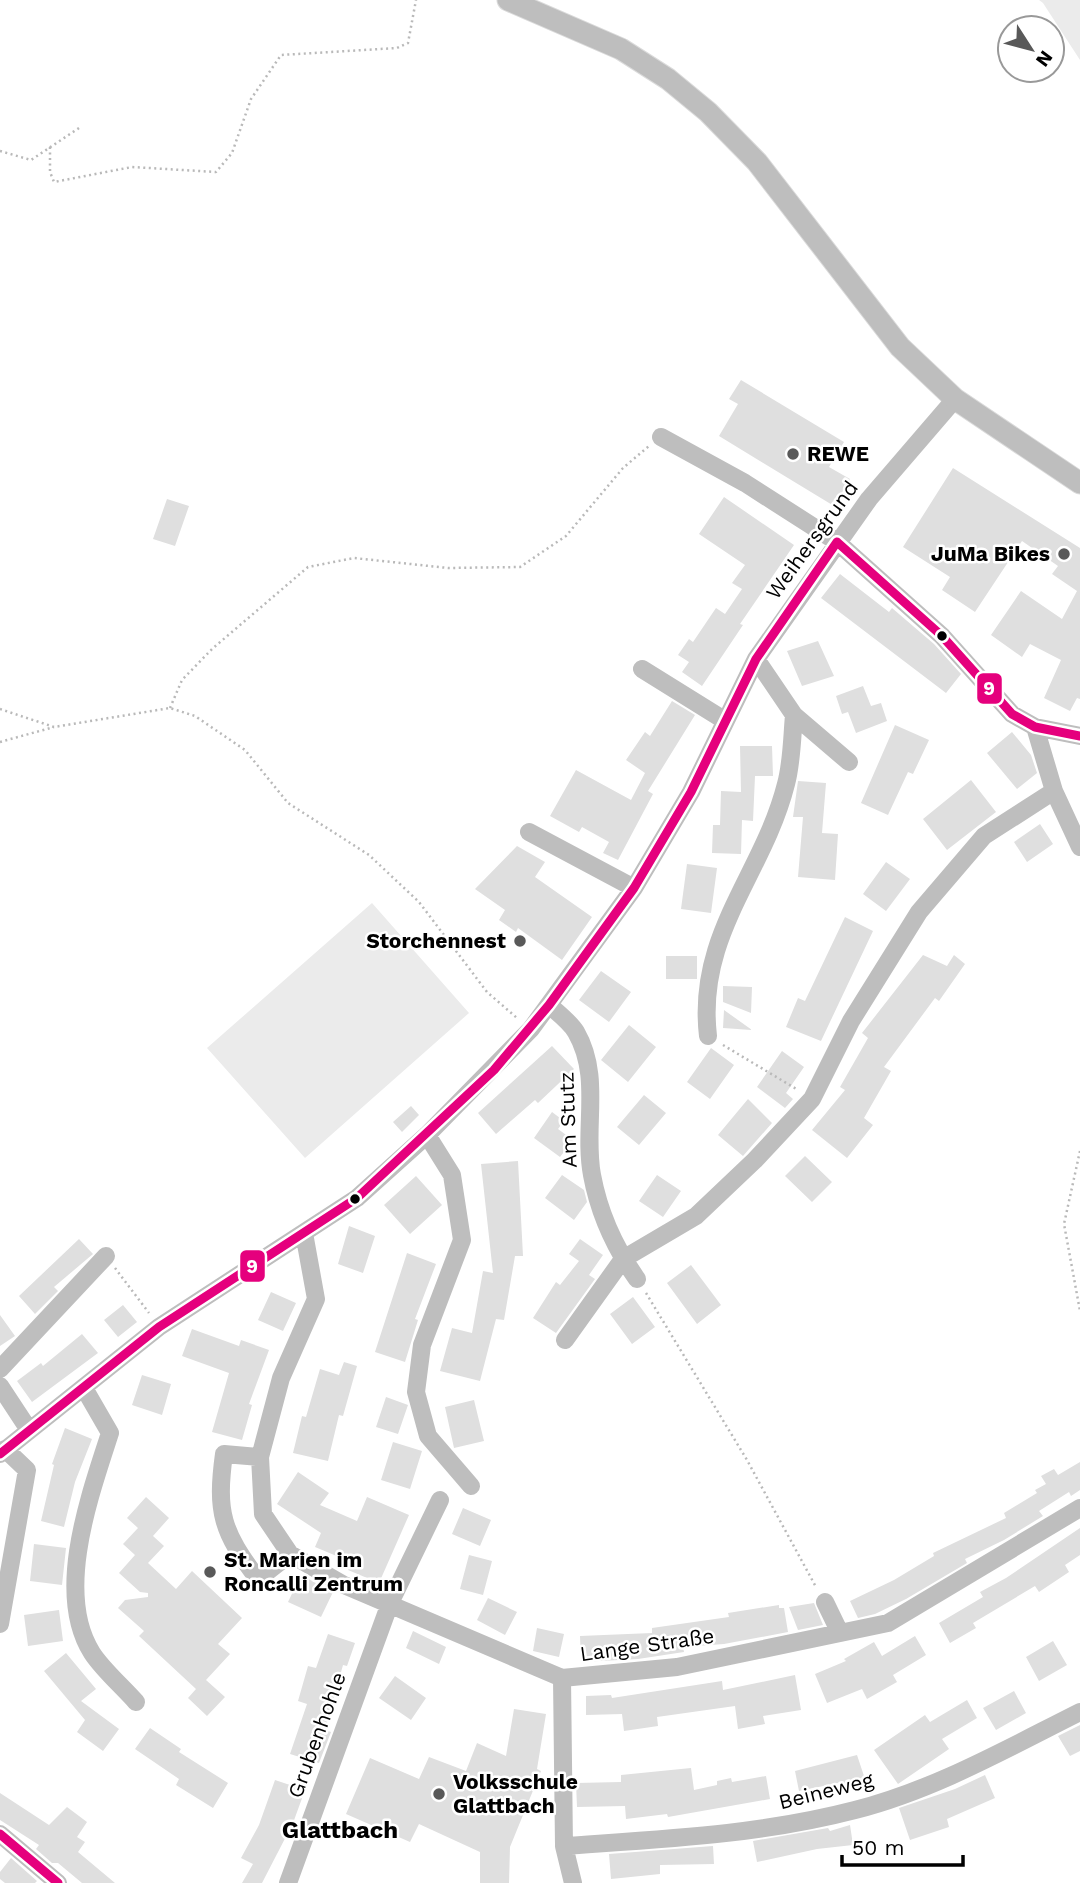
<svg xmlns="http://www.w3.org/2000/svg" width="1080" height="1883" font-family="'Work Sans',sans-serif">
	<rect width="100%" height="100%" fill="#fff"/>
	<path fill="#ebebeb" d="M 1039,0 L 1080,0 L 1080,60 L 1043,3 Z
		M 372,903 L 469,1013 L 305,1158 L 207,1048 Z"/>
	<path fill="#dfdfdf" d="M 741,380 L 844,442 L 829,467 L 850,479 L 834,506 L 719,436 L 738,404 L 729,399 Z
		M 953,468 L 1080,548 L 1080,699 L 1077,698 L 1070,711 L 1044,698 L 1061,660 L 1030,644 L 1022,657 L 991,635 L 1021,591 L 1062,619 L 1077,591 L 1052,574 L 1058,566 L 1022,541 L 975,612 L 942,590 L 950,577 L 903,547 Z
		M 724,497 L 794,545 L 740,624 L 743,625 L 702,686 L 682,672 L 689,662 L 678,655 L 689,639 L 693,642 L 716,608 L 725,614 L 742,589 L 732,583 L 745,565 L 699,534 Z
		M 167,499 L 189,506 L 175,546 L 153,539 Z
		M 840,574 L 889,612 L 892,608 L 934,644 L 961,674 L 946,693 L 821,598 Z
		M 818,641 L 834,676 L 802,686 L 787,651 Z
		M 863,686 L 871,706 L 881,703 L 887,721 L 856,733 L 848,712 L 842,714 L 836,696 Z
		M 672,701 L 695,715 L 648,791 L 653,794 L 618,860 L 603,853 L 609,842 L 582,827 L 579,832 L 550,816 L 576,770 L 631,800 L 645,773 L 626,760 L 645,732 L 650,736 Z
		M 895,725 L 929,740 L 913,774 L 908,772 L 888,815 L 861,803 Z
		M 1012,732 L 1031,755 L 1037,773 L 1017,789 L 987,753 Z
		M 740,746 L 772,746 L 773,776 L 755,776 L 753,821 L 742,820 L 741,854 L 712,853 L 713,825 L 720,825 L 721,791 L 741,792 Z
		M 971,780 L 996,812 L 947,850 L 923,819 Z
		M 798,781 L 826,783 L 822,833 L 838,834 L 835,880 L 798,877 L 803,817 L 793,817 Z
		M 1040,824 L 1053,844 L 1027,862 L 1014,842 Z
		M 517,846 L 545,862 L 535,877 L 592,917 L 562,960 L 518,928 L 516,932 L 499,920 L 505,910 L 475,889 Z
		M 886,862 L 910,879 L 886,911 L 863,894 Z
		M 687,864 L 717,868 L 711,913 L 681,909 Z
		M 845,917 L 873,931 L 821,1041 L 786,1027 L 798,998 L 805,1001 Z
		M 923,955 L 947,966 L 954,955 L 965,964 L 939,1001 L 935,998 L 884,1067 L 891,1071 L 864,1118 L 873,1125 L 847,1158 L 812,1130 L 845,1090 L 840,1087 L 868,1038 L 862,1033 Z
		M 666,956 L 697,956 L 697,979 L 666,979 Z
		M 601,971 L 631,992 L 609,1022 L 579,1000 Z
		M 723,986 L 752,987 L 751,1013 L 723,1002 Z
		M 724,1010 L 752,1030 L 723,1028 Z
		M 629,1025 L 656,1047 L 628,1082 L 601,1060 Z
		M 552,1046 L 574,1069 L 538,1103 L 535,1100 L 496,1134 L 478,1113 Z
		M 711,1048 L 734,1065 L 710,1099 L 687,1082 Z
		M 782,1051 L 804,1067 L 786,1093 L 793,1099 L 785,1108 L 757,1087 Z
		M 644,1095 L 666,1113 L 639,1145 L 617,1127 Z
		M 748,1099 L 772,1123 L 743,1156 L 718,1135 Z
		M 411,1106 L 419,1115 L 402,1132 L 393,1122 Z
		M 552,1112 L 564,1121 L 558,1129 L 573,1140 L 560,1157 L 534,1138 Z
		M 805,1156 L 832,1182 L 812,1202 L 785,1176 Z
		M 518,1161 L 523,1256 L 515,1256 L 504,1320 L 496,1319 L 480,1381 L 440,1371 L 452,1328 L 472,1333 L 483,1271 L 493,1273 L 481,1164 Z
		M 562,1175 L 584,1190 L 587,1202 L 574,1220 L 545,1198 Z
		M 657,1175 L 681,1191 L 663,1217 L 639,1201 Z
		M 416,1176 L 442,1205 L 410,1234 L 384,1205 Z
		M 349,1226 L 375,1236 L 363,1273 L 338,1264 Z
		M 79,1239 L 93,1254 L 54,1287 L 58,1291 L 35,1314 L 19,1296 Z
		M 580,1239 L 603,1255 L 589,1275 L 595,1279 L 556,1333 L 533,1318 L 556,1282 L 560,1285 L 579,1261 L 569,1254 Z
		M 407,1253 L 436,1264 L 415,1319 L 418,1320 L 405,1362 L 375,1352 Z
		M 691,1265 L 721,1305 L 697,1324 L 667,1283 Z
		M 271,1292 L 296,1303 L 283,1331 L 258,1320 Z
		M 633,1297 L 655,1327 L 632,1344 L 610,1314 Z
		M 123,1305 L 137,1322 L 118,1337 L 104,1320 Z
		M 0,1315 L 15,1336 L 0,1346 Z
		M 192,1329 L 239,1346 L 241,1340 L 269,1350 L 249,1404 L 252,1405 L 242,1440 L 212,1432 L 229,1373 L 182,1356 Z
		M 82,1334 L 98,1353 L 32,1402 L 17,1381 L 41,1363 L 43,1366 Z
		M 344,1362 L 357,1366 L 343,1416 L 339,1415 L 328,1461 L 293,1453 L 302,1416 L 306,1417 L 320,1369 L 339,1375 Z
		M 142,1375 L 171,1384 L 162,1415 L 132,1405 Z
		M 386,1397 L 408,1405 L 398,1434 L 376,1427 Z
		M 474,1400 L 484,1441 L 454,1448 L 445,1407 Z
		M 65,1428 L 92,1439 L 75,1482 L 64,1527 L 41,1521 L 54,1465 L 52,1464 Z
		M 393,1442 L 422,1451 L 410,1489 L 381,1480 Z
		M 1080,1462 L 1080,1490 L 1071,1496 L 1069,1492 L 1039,1511 L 1043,1516 L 1004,1540 L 965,1559 L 967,1563 L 906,1599 L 875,1614 L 858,1618 L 850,1601 L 894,1580 L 934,1556 L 933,1553 L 1006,1518 L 1004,1513 L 1037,1493 L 1035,1490 L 1046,1484 L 1041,1476 L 1054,1469 L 1058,1475 Z
		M 298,1472 L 329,1493 L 320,1505 L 357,1521 L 367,1497 L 409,1515 L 379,1583 L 348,1570 L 351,1562 L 315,1547 L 321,1533 L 277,1504 Z
		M 146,1497 L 169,1518 L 153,1536 L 164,1546 L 148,1563 L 176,1589 L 192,1571 L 242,1618 L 218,1644 L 230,1654 L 206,1680 L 225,1697 L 207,1716 L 188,1698 L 196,1689 L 139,1636 L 144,1631 L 118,1608 L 125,1600 L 148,1597 L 148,1593 L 140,1592 L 119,1573 L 135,1555 L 123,1544 L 138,1528 L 127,1518 Z
		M 463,1508 L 491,1520 L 480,1546 L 452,1534 Z
		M 1080,1528 L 1080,1555 L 1065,1565 L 1069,1572 L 1039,1592 L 1035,1586 L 973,1623 L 976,1628 L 950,1643 L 939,1623 L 983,1597 L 980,1592 L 1006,1578 Z
		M 34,1544 L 66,1548 L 62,1585 L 30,1581 Z
		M 469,1555 L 492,1561 L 483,1595 L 460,1589 Z
		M 301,1575 L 333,1592 L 321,1617 L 288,1602 Z
		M 488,1598 L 517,1612 L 505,1635 L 477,1620 Z
		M 814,1603 L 823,1625 L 798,1630 L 789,1607 Z
		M 779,1605 L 779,1608 L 784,1608 L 788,1632 L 724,1644 L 683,1647 L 684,1652 L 638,1659 L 581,1662 L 580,1636 L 652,1633 L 652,1628 L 729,1617 L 728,1613 Z
		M 59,1610 L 63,1641 L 28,1646 L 24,1615 Z
		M 537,1628 L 564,1634 L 559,1657 L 533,1651 Z
		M 413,1631 L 446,1647 L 439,1664 L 406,1648 Z
		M 328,1634 L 355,1643 L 347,1666 L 343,1665 L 325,1730 L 331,1732 L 319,1763 L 290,1754 L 307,1704 L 298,1701 L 308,1666 L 316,1668 Z
		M 915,1636 L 926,1655 L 893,1675 L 897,1682 L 867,1699 L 862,1689 L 827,1703 L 815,1674 L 846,1661 L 844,1659 L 874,1642 L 882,1656 Z
		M 1053,1641 L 1067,1665 L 1039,1681 L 1026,1657 Z
		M 66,1653 L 96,1689 L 81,1701 L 119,1729 L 103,1751 L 77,1732 L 85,1720 L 44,1671 Z
		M 795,1675 L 801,1710 L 763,1716 L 765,1724 L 738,1729 L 735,1706 L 657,1717 L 658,1726 L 624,1731 L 622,1714 L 586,1715 L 586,1696 L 611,1695 L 612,1698 L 722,1681 L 723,1690 Z
		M 395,1676 L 426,1698 L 411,1720 L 379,1698 Z
		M 1014,1691 L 1026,1713 L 996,1730 L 983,1708 Z
		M 967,1700 L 977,1718 L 942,1739 L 949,1749 L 898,1784 L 874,1750 L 925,1715 L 930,1722 Z
		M 514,1709 L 546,1714 L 537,1769 L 541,1771 L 510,1847 L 509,1883 L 480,1883 L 480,1852 L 419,1824 L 410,1842 L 346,1814 L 370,1758 L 419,1779 L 429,1757 L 466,1771 L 477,1743 L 506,1756 Z
		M 1080,1725 L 1080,1751 L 1070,1756 L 1058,1736 Z
		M 150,1728 L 181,1749 L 179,1752 L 228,1783 L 213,1808 L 176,1785 L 179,1779 L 135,1749 Z
		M 857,1755 L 867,1785 L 842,1793 L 838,1783 L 799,1791 L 795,1771 Z
		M 691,1768 L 694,1790 L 717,1785 L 717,1781 L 731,1778 L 732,1782 L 766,1776 L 770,1799 L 668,1817 L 667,1814 L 626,1819 L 625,1806 L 577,1807 L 576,1783 L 621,1782 L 621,1775 Z
		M 985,1775 L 995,1798 L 947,1819 L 949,1827 L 910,1840 L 899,1808 L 955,1789 Z
		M 275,1780 L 305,1790 L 293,1823 L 262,1883 L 242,1883 L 253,1864 L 241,1858 L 259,1825 Z
		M 0,1793 L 49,1825 L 67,1807 L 87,1822 L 77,1837 L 85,1842 L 78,1852 L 115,1883 L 82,1883 L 58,1863 L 52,1863 L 36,1849 L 39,1845 L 0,1820 Z
		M 850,1825 L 853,1845 L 817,1849 L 757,1862 L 753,1841 L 828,1828 L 830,1831 Z
		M 713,1846 L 714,1864 L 660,1865 L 660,1874 L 611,1879 L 609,1854 Z
		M 11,1858 L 37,1881 L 35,1883 L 5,1883 L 0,1879 L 0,1872 Z"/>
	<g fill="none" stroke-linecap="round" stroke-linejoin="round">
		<g stroke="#dbdbdb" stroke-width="23">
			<path id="major" d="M 508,0 L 621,49 L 668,79 L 708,112 L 757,162 L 900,347 L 955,399 L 1080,483"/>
		</g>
		<path stroke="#b9b9b9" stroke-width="2.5" stroke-dasharray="2 3.5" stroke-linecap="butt" d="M 50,147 L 50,172 L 54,182 L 132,167 L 216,172 L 232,153 L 251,99 L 281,55 L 397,48 L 408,43 L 416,0
			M 0,151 L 31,160 L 79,128
			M 170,708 L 182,680 L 212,649 L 308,567 L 354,558 L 448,568 L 520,567 L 566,536 L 623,468 L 649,446
			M 0,709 L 54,727 L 170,708 L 195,716 L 245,750 L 288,803 L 369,855 L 419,902 L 487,992 L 517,1018
			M 0,742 L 54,727
			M 723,1045 L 798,1090
			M 1080,1151 L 1064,1224 L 1080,1311
			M 115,1268 L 149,1313
			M 646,1293 L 747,1460 L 816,1587"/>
		<path stroke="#bebebe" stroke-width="18" d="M 661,437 L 745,483 L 837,542 L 942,636 L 1012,714 L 1035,727 L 1080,736
			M 642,669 L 724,720
			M 794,715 L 849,762
			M 1035,727 L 1054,791 L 1080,847
			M 529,832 L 634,888
			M 549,1005 C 558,1013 570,1022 576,1032 C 602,1077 583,1127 592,1175 C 599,1213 615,1248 637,1279
			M 708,1036 C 696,934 763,875 786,784 C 792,762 792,737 794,715 L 756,659
			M 427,1135 L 452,1175 L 462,1240 L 422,1345 L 416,1392 L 428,1436 L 471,1486
			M 304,1233 L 316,1299 L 281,1378 L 260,1457 L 263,1514 L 290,1554 L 344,1585 L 562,1678 L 677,1667 L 888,1623 L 1080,1508
			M 565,1340 L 623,1259 L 696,1216 L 755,1160 L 812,1099 L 851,1021 L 919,912 L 984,836 L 1054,791
			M 0,1369 L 106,1256
			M 0,1386 L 29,1430
			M 84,1388 L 110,1433 C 90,1495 54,1593 92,1653 C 103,1670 122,1686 136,1702
			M 0,1454 L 159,1327 L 357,1198 L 427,1135 L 531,1029 L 634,888 L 691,792 L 756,659 L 869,499 L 955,399
			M 260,1457 L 224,1454 C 216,1512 222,1532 258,1579 L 290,1554
			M 825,1602 L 840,1633
			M 0,1624 L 27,1470 L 5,1449
			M 562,1678 L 564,1846 L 573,1883
			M 0,1834 L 58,1883
			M 564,1846 C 663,1839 759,1835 855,1810 C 934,1790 1008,1748 1080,1712
			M 288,1883 L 390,1603 L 440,1500"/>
		<use href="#major" stroke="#bebebe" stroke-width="21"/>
		<g stroke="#fff" stroke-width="14">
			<path id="bus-1" d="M 837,542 L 942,636 L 1012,714 L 1035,727 L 1080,736
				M 0,1454 L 159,1327 L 357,1198 L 494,1070 L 549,1005 L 634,888 L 691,792 L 756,659 L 837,542
				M 0,1834 L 58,1883"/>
		</g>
		<use href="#bus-1" stroke="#e5007d" stroke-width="9"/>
	</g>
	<g fill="#595959" stroke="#fff" stroke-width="2.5">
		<circle cx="793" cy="454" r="7"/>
		<circle cx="1064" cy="554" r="7"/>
		<circle cx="520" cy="941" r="7"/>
		<circle cx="210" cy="1572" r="7"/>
		<circle cx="439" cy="1794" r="7"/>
	</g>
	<g fill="#000" stroke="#fff" stroke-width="2.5">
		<circle cx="942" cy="636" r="6"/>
		<circle cx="355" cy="1199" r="6"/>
	</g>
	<g text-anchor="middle" stroke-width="5" stroke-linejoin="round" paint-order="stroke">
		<g font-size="21" font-weight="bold" fill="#000" stroke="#fff" text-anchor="start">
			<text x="807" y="461">REWE</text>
			<text x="1050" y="561" text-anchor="end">JuMa Bikes</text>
			<text x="506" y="948" text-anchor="end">Storchennest</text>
			<text x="224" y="1567">St. Marien im<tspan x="224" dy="24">Roncalli Zentrum</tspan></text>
			<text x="453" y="1789">Volksschule<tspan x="453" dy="24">Glattbach</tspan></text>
		</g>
		<g font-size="21" fill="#000" stroke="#fff">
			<text transform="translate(812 540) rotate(-54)" y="7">Weihersgrund</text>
			<text transform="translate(568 1120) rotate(-92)" y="7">Am Stutz</text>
			<text transform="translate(647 1645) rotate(-8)" y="7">Lange Straße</text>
			<text transform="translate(317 1735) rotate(-70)" y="7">Grubenhohle</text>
			<text transform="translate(826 1791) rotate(-14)" y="7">Beineweg</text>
		</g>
		<g font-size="24" font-weight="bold" fill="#000" stroke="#fff">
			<text x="340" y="1838">Glattbach</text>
		</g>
	</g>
	<g stroke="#fff" stroke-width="2.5">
		<rect x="976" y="672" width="27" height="33" rx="7" fill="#e5007d"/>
		<rect x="239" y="1249" width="27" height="34" rx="7" fill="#e5007d"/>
	</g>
	<g font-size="19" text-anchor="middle" font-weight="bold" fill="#fff">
		<text x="989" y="695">9</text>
		<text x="252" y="1273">9</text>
	</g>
	<g transform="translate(1031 49) rotate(126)"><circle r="33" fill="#ffffff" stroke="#999999" stroke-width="2"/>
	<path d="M0-5L12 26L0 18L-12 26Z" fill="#595959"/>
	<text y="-10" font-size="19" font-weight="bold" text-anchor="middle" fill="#000000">N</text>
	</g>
	<path d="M842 1855v10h121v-10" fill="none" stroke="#000000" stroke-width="3.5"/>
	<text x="852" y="1855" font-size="21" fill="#000000" stroke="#ffffff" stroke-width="5" paint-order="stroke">50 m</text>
</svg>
